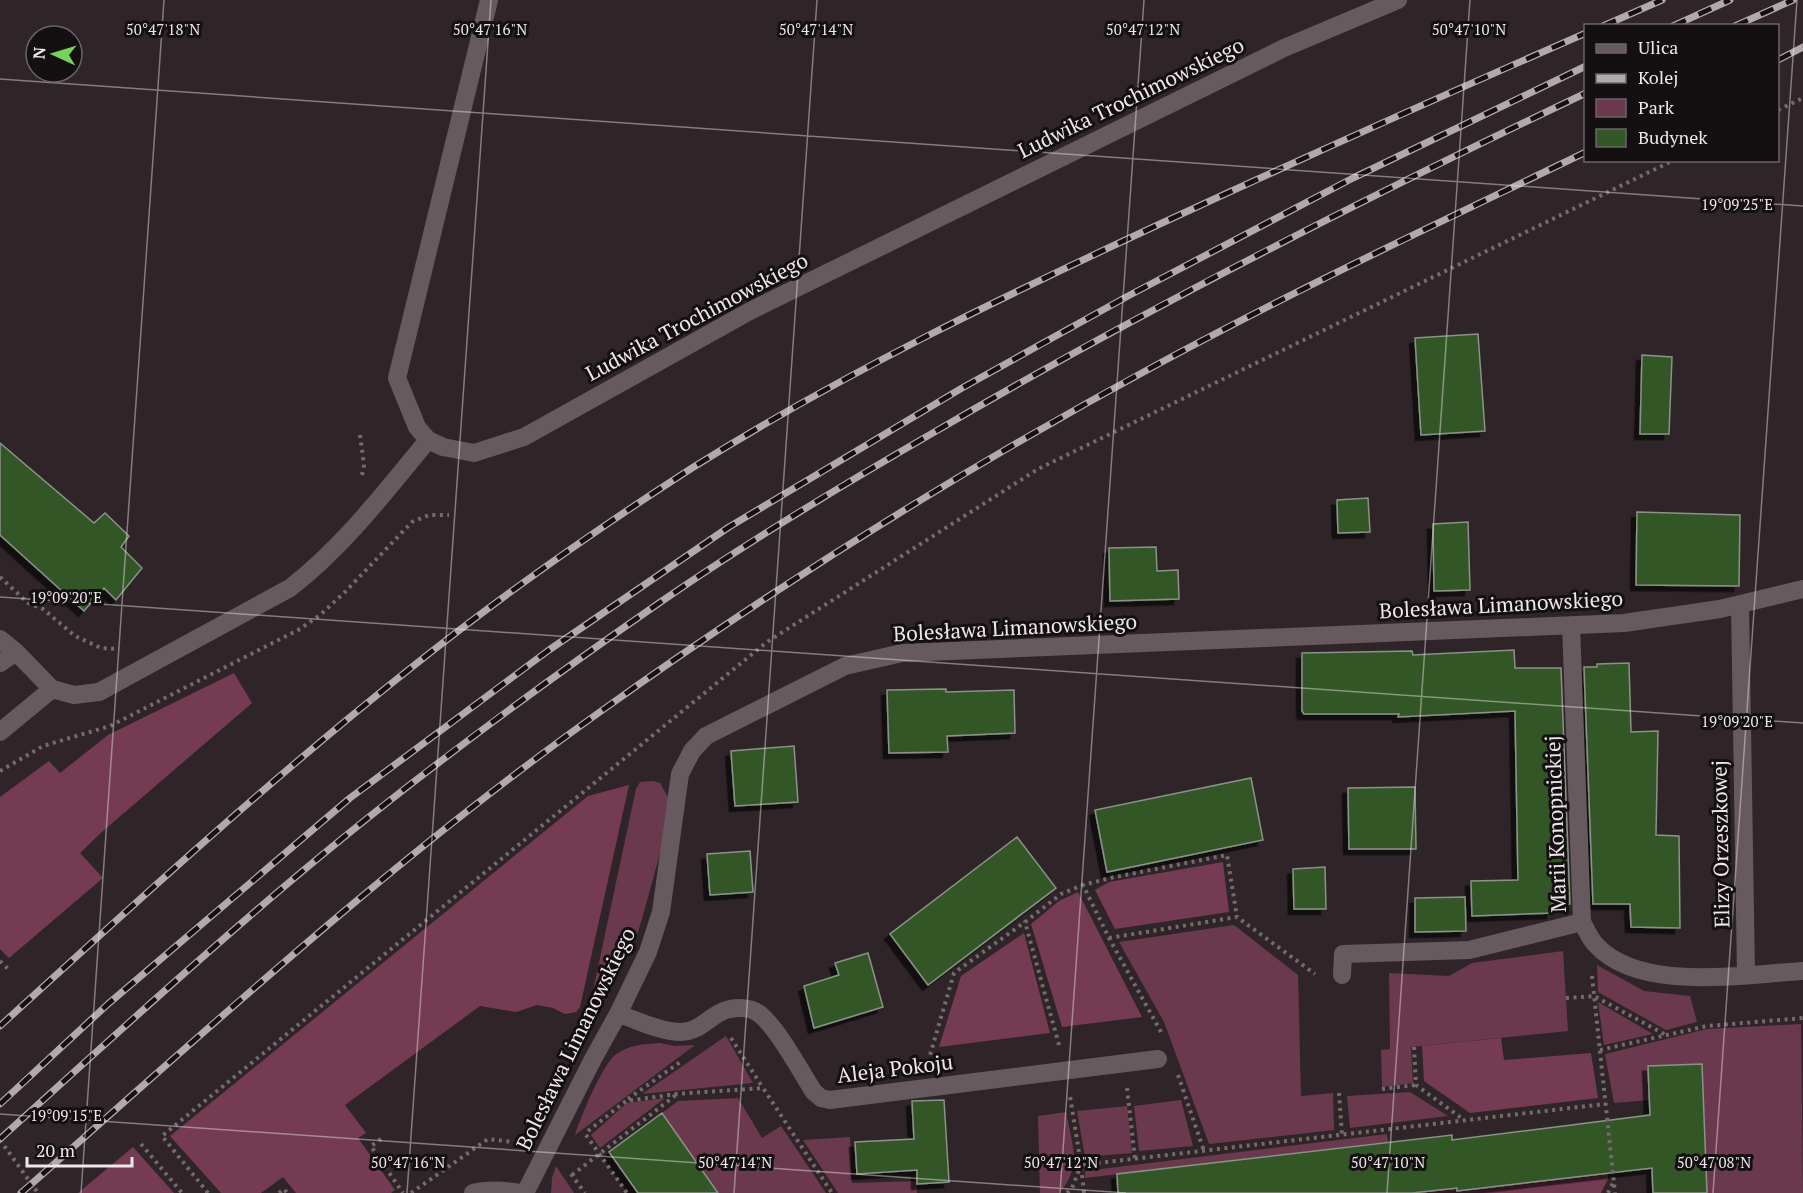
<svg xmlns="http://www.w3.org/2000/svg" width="1803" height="1193" font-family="'PT Serif',serif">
	<defs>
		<filter id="shadow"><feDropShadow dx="-5.5" dy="5.5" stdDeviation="0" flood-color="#0009"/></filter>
	</defs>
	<rect width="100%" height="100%" fill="#2f2528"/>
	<path fill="#6b394d" d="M 653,781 L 660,783 L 668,797 L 668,810 L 662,846 L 642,919 L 635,941 L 591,1024 L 585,1028 L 636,789 L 640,782 Z
		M 1234,925 L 1298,975 L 1301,1096 L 1333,1093 L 1334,1130 L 1209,1144 L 1164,1022 L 1119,942 Z
		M 1563,951 L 1568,1031 L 1411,1047 L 1413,1083 L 1382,1087 L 1381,1050 L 1390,1049 L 1389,973 L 1449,976 L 1472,963 Z
		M 1597,965 L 1644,991 L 1690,996 L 1697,1022 L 1666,1030 L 1598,992 Z
		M 1598,1002 L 1653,1034 L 1604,1045 Z
		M 1801,1024 L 1803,1193 L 1707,1193 L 1702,1065 L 1649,1066 L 1650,1100 L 1614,1103 L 1605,1054 L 1707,1029 Z
		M 726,1036 L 753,1083 L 642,1094 Z
		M 660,1043 L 675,1046 L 695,1045 L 575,1135 C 580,1118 602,1066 615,1055 C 628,1045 644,1044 660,1043 Z
		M 1410,1092 L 1448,1116 L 1350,1128 L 1347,1096 Z
		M 665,1098 L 600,1148 L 591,1135 L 627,1103 Z
		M 738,1098 L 762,1138 L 781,1126 L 826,1193 L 718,1193 L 662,1113 L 678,1101 Z
		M 1181,1100 L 1193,1146 L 1139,1151 L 1134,1106 Z
		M 1127,1106 L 1132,1153 L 1085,1157 L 1077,1111 Z
		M 1066,1112 C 1072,1144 1083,1167 1059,1193 L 1040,1193 L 1038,1116 Z
		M 1387,1134 L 1388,1142 L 1085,1178 L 1085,1171 Z
		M 850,1137 L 852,1183 L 917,1181 L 917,1193 L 838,1193 L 803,1140 Z
		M 556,1166 L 574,1193 L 551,1193 L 552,1178 Z"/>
	<path fill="#753b52" d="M 234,673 L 252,703 L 103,831 L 80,853 L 103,878 L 9,958 L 0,949 L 0,797 L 49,761 L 60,773 L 108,735 Z
		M 629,785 L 580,1007 L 576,1012 L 565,1014 L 553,1008 L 537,1005 L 516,1012 L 480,1006 L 345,1105 L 366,1133 L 358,1138 L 395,1190 L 391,1193 L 296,1193 L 283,1177 L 261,1193 L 221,1193 L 170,1136 L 588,796 Z
		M 1223,862 L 1229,912 L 1115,929 L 1095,890 L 1109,882 Z
		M 1078,892 L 1142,1017 L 1062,1027 L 1031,924 L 1059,901 Z
		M 1024,933 L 1050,1033 L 939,1047 L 961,976 Z
		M 1501,1038 L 1504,1060 L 1591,1053 L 1598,1098 L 1470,1113 L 1424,1081 L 1422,1046 Z
		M 133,1147 L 174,1193 L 78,1193 Z
		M 1608,1173 L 1608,1179 L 1601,1193 L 1412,1193 L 1457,1188 L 1457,1191 Z"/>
	<path fill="#335727" stroke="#8b9289" stroke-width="1.5" filter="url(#shadow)" d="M 1478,334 L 1485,431 L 1421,435 L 1415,338 Z
		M 1642,355 L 1672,357 L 1669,434 L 1640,434 Z
		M 0,443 L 94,523 L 105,513 L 129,536 L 121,547 L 142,568 L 116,600 L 104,588 L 84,611 L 0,535 Z
		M 1368,498 L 1370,532 L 1338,533 L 1337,500 Z
		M 1637,512 L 1740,515 L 1739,586 L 1636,585 Z
		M 1468,522 L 1470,590 L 1434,591 L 1433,524 Z
		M 1156,547 L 1157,571 L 1178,570 L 1179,599 L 1110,601 L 1109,548 Z
		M 1514,650 L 1515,668 L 1561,668 L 1570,904 L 1552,904 L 1552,913 L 1472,916 L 1471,881 L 1518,880 L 1515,711 L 1398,717 L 1399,714 L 1304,714 L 1302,711 L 1302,653 L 1412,651 L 1413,655 Z
		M 1629,663 L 1631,732 L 1658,731 L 1656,835 L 1679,836 L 1680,928 L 1631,927 L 1630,904 L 1593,904 L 1584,667 L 1597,667 L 1597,664 Z
		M 946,689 L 946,692 L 1014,690 L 1015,733 L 947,736 L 948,752 L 889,753 L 887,690 Z
		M 794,746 L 798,802 L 735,806 L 731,751 Z
		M 1251,778 L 1263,840 L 1107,872 L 1095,810 Z
		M 1415,787 L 1416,849 L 1349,849 L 1348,788 Z
		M 1017,837 L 1056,888 L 928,985 L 890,934 Z
		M 750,851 L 753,892 L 710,895 L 707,854 Z
		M 1325,867 L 1326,909 L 1294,909 L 1293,869 Z
		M 1465,897 L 1466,931 L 1415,932 L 1415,898 Z
		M 868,953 L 883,1007 L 814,1028 L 804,986 L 839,975 L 835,963 Z
		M 1702,1064 L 1707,1193 L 1653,1193 L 1652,1168 L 1457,1191 L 1457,1188 L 1412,1193 L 1118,1193 L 1117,1174 L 1452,1135 L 1452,1140 L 1650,1115 L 1648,1066 Z
		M 944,1100 L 949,1182 L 917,1184 L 917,1170 L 857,1174 L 855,1142 L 914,1139 L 912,1101 Z
		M 662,1113 L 718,1193 L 638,1193 L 609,1152 Z"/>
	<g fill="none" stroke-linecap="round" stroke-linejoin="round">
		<path stroke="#746b6d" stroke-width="4" stroke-dasharray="3 4.5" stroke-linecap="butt" d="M 1778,110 L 1803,98
			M 360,435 L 364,465 L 362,475
			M 0,577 L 28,603 L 43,609 L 75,636 L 101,648 L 119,649
			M 0,771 L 43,746 L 110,726 L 300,629 L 320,615 L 344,593 L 412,522 L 429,515 L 449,515
			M 1109,938 L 1237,917 L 1315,974
			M 0,961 L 10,971
			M 1592,976 L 1615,1193
			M 1566,998 L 1594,996 L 1666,1035
			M 1161,1032 L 1109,938 L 1083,885 L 1110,878 L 1227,855 L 1237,917
			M 731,1038 L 763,1088
			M 1059,1045 L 1025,922 L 1061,894 L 1083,885
			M 1414,1047 L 1416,1085 L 1464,1120
			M 1600,1050 L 1707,1026 L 1803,1018
			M 928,1062 L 954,973 L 1025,922
			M 1178,1075 L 1204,1151
			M 1127,1088 L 1135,1159
			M 1382,1089 L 1416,1085
			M 1339,1093 L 1342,1135
			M 628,1099 L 683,1060
			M 588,1131 L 626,1101 L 676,1094 L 763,1088 L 832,1193
			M 586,1135 L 627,1193
			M 381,1139 L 371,1146 L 403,1193
			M 0,1140 L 38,1193
			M 141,1144 L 182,1193
			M 571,1174 L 585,1193
			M 572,1175 L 676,1095
			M 208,1193 L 162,1136 L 767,642 L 1038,469 L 1674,160
			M 279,1193 L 284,1189 L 287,1193
			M 411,1193 L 488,1139 L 522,1143
			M 1067,1193 L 1072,1188 L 1081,1165 L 1070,1096
			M 1084,1193 L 1081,1165 L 1605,1104
			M 1608,1193 L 1613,1183"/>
		<path stroke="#665a5e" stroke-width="18" d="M 489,0 L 397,378 L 417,427 L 428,440 L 443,447 L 474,453 L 524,437 L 750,311 L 1284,48 L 1398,0
			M 1740,604 L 1746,974
			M 1571,625 L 1582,922 C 1586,929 1590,939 1596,945 C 1640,993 1744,974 1803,971
			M 0,639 L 16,652 L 52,689 L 74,695 L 99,692 L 290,588 C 344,546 385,492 428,440
			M 0,663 L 16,652
			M 0,732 L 52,689
			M 1342,975 L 1343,954 L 1469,950 L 1582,922
			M 618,1014 C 638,1020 660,1032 681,1032 C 700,1032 710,1015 726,1010 C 736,1007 750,1007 758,1013 C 776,1025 801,1072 814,1092 L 821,1098 L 830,1100 L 1158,1059
			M 473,1193 C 489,1189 503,1190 520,1193
			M 525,1193 L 593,1059 L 618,1014 L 648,952 L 661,912 L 680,774 L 692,751 L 706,736 L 845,666 L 902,653 L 1624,623 L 1720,609 L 1803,589"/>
		<g stroke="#b1a9ac" stroke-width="7">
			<path id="rail" d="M 1603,26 L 1662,0
				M 1673,26 L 1730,0
				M 1735,26 L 1793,0
				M 1778,60 L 1803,47
				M 0,1026 C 133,905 266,783 407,671 C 498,598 594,531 692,468 C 842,374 1002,297 1162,223 C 1303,158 1444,95 1586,33
				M 0,1104 L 108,1004 L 350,798 L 549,650 L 729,527 L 962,388 L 1128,296 L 1353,178 L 1586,66
				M 0,1139 C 83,1064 166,988 251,915 C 381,802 520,699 662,601 C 749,541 839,487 931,434 C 1143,310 1363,199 1586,93
				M 21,1193 C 209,1028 393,859 597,714 C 777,585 965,468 1160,363 C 1299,288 1443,221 1586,152"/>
		</g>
		<use href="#rail" stroke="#140f11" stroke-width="4.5" stroke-dasharray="14" stroke-linecap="butt"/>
	</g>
	<path fill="none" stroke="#eee7e9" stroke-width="1.5" stroke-opacity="0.45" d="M 0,79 L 1803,206M 0,597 L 1803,723M 0,1114 L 1126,1193M 81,1193 L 164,0M 407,1193 L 491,0M 734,1193 L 817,0M 1060,1193 L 1144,0M 1387,1193 L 1470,0M 1713,1193 L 1797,0"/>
	<g text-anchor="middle" stroke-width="6" stroke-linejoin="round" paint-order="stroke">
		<g font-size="21" fill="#eee7e9" stroke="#140f11">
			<text transform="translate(1131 98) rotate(-26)" y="7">Ludwika Trochimowskiego</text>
			<text transform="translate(697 317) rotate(-28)" y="7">Ludwika Trochimowskiego</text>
			<text transform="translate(1501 605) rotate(-3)" y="7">Bolesława Limanowskiego</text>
			<text transform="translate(1015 628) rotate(-3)" y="7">Bolesława Limanowskiego</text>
			<text transform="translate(1556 824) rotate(-92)" y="7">Marii Konopnickiej</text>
			<text transform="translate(1721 844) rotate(-91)" y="7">Elizy Orzeszkowej</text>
			<text transform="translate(576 1039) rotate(-64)" y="7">Bolesława Limanowskiego</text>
			<text transform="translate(895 1069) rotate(-7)" y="7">Aleja Pokoju</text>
		</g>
	</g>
	<g font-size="15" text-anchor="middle" fill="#eee7e9" stroke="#140f11" stroke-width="6" stroke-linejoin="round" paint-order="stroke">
		<text x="163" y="35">50°47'18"N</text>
		<text x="490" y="35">50°47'16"N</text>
		<text x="816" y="35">50°47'14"N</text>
		<text x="1143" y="35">50°47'12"N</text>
		<text x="1469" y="35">50°47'10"N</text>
		<text x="1737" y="210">19°09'25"E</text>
		<text x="66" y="603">19°09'20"E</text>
		<text x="1737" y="727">19°09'20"E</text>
		<text x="66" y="1121">19°09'15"E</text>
		<text x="408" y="1168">50°47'16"N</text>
		<text x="735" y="1168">50°47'14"N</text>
		<text x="1061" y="1168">50°47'12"N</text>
		<text x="1388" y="1168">50°47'10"N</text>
		<text x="1714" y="1168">50°47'08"N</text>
	</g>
	<rect x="1584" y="24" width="195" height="138" fill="#140f11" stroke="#6b6567" stroke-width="1.5"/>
	<rect x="1596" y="44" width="30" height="9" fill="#665a5e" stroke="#6b6567" stroke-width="1.5"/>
	<text x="1638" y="54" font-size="18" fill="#eee7e9">Ulica</text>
	<rect x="1596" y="74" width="30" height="9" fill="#b1a9ac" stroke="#6b6567" stroke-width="1.5"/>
	<text x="1638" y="84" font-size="18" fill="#eee7e9">Kolej</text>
	<rect x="1596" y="99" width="30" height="18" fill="#6b394d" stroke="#6b6567" stroke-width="1.5"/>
	<text x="1638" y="114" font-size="18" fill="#eee7e9">Park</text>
	<rect x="1596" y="129" width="30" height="18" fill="#335727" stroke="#6b6567" stroke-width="1.5"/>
	<text x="1638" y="144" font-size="18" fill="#eee7e9">Budynek</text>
	<g transform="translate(54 54) rotate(274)"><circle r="28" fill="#140f11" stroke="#6b6567" stroke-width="1.5"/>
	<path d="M0-4.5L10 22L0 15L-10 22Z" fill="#77d259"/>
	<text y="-9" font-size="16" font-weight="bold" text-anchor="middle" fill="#eee7e9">N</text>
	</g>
	<path d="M27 1157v9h105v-9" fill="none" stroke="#eee7e9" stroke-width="3"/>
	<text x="36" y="1157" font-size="18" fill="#eee7e9" stroke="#140f11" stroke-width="4.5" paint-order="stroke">20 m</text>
</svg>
